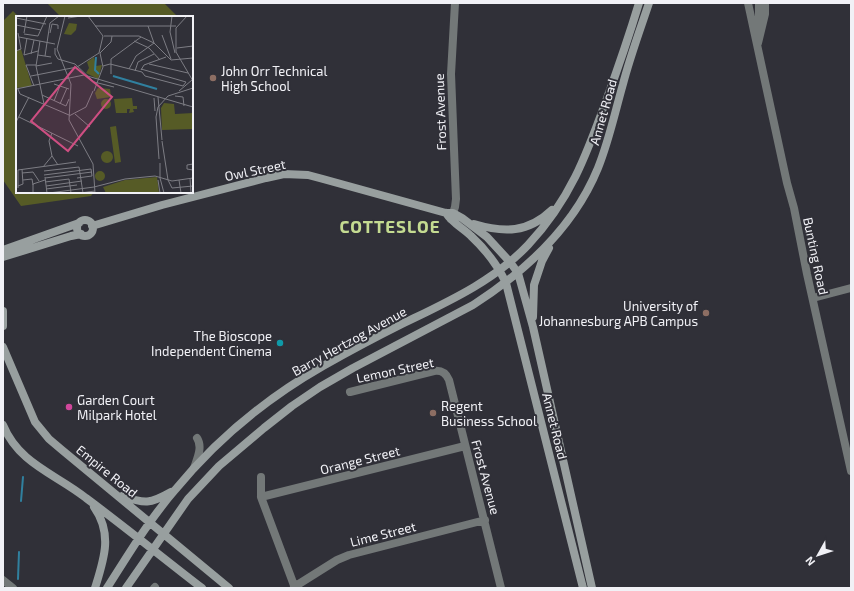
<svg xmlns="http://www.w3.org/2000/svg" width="854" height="591" font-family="'Exo 2',sans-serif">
	<rect width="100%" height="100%" fill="#303038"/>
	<path fill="#565b26" d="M 47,3 L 164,3 L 178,17 L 61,17 Z
		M 13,11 L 19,17 L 17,17 L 17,192 L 94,192 L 91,196 L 21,206 L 3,180 L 3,21 Z"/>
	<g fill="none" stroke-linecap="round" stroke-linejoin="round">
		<path stroke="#30809f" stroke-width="2" d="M 21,501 L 23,477
			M 18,579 L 19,552"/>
		<path stroke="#737878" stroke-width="8" d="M 748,3 L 787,183 L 794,208 L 807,274 L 851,471
			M 759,25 L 759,3
			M 758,43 L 765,14 L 765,3
			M 451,219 L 455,207 L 456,199 L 451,74 L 455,3
			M 813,298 L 851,288
			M 350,392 L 434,371 C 442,370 446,373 449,380 L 501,588
			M 194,468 C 197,459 203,447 197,438
			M 261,477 L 261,497 L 295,588
			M 261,497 L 465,446
			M 3,580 L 13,588
			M 294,587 L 337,560 L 349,555 L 485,520
			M 154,588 L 155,587"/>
		<path stroke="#989f9f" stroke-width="8" d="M 446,213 C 452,223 463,228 471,236 C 485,249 498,266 506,283 L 583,588
			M77 228a8 8 0 1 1 16 0a8 8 0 1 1-16 0Z
			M 474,224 C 504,233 528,233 552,210
			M 92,226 L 162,205 L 266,178 L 284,174 L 308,175 L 323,179 L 446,213 L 453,213 L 462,218 L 487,237 L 510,262 L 518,273 L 533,327 L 592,588
			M 3,250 L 79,223
			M 3,257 L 71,236 L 81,234
			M 3,311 L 3,326
			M 533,317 L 534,285 L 542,261 L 549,248
			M 3,347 L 35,422 L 49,439 L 62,450 L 229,588
			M 3,425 C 19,464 56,474 86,498 C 125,527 163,558 202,588
			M 122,496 C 145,504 150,504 171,492
			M 94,507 C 113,534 104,559 95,588
			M 107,588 C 128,555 149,520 175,490 C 216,440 267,398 323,366 C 348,352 374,338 400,325 C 445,303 493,282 528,245 C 570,200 586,156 606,101 C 618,68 629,36 639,3
			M 126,588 L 188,499 L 219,466 L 264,428 L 292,406 L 320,387 L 353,368 L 473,305 C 526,271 574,227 598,168 C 609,141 615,112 623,84 C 630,57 640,30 649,3"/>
	</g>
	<g fill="#8d6e63" stroke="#303038" stroke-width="1.5">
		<circle cx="213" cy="78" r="4"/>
		<circle cx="706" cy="313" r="4"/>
		<circle cx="433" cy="413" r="4"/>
	</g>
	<circle fill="#0f9aa8" stroke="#303038" stroke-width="1.5" cx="280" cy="343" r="4"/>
	<circle fill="#d1479c" stroke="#303038" stroke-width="1.5" cx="69" cy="407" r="4"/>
	<g text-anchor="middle" stroke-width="4" stroke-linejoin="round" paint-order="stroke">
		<g font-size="13" fill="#f1f1f6" stroke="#303038" text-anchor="start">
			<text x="221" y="76">John Orr Technical<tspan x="221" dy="15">High School</tspan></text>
			<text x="698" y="311" text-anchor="end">University of<tspan x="698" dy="15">Johannesburg APB Campus</tspan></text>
			<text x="272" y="341" text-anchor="end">The Bioscope<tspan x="272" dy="15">Independent Cinema</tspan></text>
			<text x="77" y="405">Garden Court<tspan x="77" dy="15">Milpark Hotel</tspan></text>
			<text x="441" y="411">Regent<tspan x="441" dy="15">Business School</tspan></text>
		</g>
		<g font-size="13" fill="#f1f1f6" stroke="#303038">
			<text transform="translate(440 112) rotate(-92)" y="5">Frost Avenue</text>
			<text transform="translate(603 112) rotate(-74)" y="5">Annet Road</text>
			<text transform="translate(255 170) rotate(-12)" y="5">Owl Street</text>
			<text transform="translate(816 256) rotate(78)" y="5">Bunting Road</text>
			<text transform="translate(349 341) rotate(-29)" y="5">Barry Hertzog Avenue</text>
			<text transform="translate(395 370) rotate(-12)" y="5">Lemon Street</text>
			<text transform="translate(555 426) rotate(76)" y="5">Annet Road</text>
			<text transform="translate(360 460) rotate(-14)" y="5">Orange Street</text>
			<text transform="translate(107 471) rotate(39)" y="5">Empire Road</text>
			<text transform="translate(486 477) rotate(75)" y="5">Frost Avenue</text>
			<text transform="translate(383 534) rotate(-14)" y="5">Lime Street</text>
		</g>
		<g font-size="17" font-weight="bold" letter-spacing="1" fill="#c4db91" stroke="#303038">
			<text x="390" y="233">COTTESLOE</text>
		</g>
	</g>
	<g transform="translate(16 16)">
		<rect width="177" height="177" fill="#303038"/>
		<path d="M 53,7 L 61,8 L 60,14 L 55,19 L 48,18 ZM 5,33 L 16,70 L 0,72 L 0,35 ZM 78,41 L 80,50 L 86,49 L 82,63 L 70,57 L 73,52 L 71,46 ZM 82,72 L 94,73 L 95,81 L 81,83 L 79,77 ZM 116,82 L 117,90 L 121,90 L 121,93 L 117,93 L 118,96 L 113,97 L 114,93 L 111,93 L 111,97 L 100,97 L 98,83 ZM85 88a5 5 0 1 1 10 0a5 5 0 1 1-10 0ZM 148,87 L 158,88 L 159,98 L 177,97 L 177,113 L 146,114 L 145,92 ZM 100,110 L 105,146 L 99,147 L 94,111 ZM85 141a6 6 0 1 1 12 0a6 6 0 1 1-12 0ZM79 160a5 5 0 1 1 10 0a5 5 0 1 1-10 0ZM 141,161 L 143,177 L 90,177 L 87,171 L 109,164 Z" fill="#565b26"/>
		<path fill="none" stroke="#30809f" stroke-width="2" d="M 80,41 L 79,54 L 83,58M 97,60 L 141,73"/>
		<path fill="none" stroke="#7d7d84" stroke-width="1" d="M 49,0 L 41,33 L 55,68 L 53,104 L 77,148 L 79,177M 72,0 L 87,20M 156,0 L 154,16 L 159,37M 171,0 L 160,12 L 160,36 L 177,65M 0,2 L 30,8M 52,2 L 65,0M 0,9 L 25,14M 79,10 L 160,10M 132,10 L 138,27M 8,17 L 11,0M 34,17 L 36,8 L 42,9 L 42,13M 8,18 L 22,20 L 31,0M 146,19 L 155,43M 88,20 L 123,20 L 138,27 L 155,44 L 177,42M 3,21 L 39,28M 11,22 L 8,39 L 22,35M 24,25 L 20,50 L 28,88M 118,25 L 133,32M 39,32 L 39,38 L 42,43 L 59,48 L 78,66 L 98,71M 133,32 L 144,44M 161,32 L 177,30M 0,35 L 5,33 L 2,17M 83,37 L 87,20M 84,37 L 95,26 L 96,20M 15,38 L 18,24M 22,39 L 35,41M 29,40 L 34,7 L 43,0M 133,48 L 172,57M 20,50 L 36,47M 87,50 L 94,48 L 126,56M 113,53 L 120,40 L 138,27M 125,53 L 170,66 L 167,70 L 129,60 L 126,56M 125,54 L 128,49 L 150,41M 119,55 L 122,46 L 138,38M 95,58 L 95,43 L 125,21M 15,60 L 61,51 L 83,37M 38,68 L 53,73M 18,70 L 10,49 L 20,49M 0,73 L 68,59 L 177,91M 2,73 L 4,78 L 53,99M 78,75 L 87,51 L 84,37M 163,75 L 176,64M 26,79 L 50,90 L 53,83M 159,80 L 167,81 L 168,90M 142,81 L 146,124M 138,82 L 139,95M 38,85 L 44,70M 44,88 L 51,72M 59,98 L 74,111M 53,100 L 70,91 L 77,75M 3,101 L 62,130M 0,106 L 13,81M 36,117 L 33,125 L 36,140 L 42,149M 146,125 L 152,164M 143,143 L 140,101 L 142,91 L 152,80 L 177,72M 144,147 L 144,162 L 148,177M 177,148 L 171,149 L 171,153 L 177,154M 27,151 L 36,140M 28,155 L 63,151 L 67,177M 6,157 L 17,156 L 23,165M 28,159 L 75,153 L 76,160 L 61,162M 29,161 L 31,177M 29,162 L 76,156M 174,162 L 175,177M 7,164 L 16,163 L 17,169M 142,164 L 144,177M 152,164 L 156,172 L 177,170M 163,164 L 165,177M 29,166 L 53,163 L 55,177M 2,170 L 7,168 L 6,153M 30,170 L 66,165M 78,171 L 109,163 L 139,160 L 156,165 L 177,162M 2,172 L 2,154 L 60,146M 30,173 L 61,169M 17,177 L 17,168 L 29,164M 33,177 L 78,171M 64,177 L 79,175"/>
		<path fill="#ce4e82" fill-opacity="0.15" stroke="#ce4e82" stroke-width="2" d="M 59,51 L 96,81 L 52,135 L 15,105 Z"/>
		<rect width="177" height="177" fill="none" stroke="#f1f1f6" stroke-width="2"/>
	</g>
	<rect width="854" height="591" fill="none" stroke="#f1f1f6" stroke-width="8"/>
	<g transform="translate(818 555) rotate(231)" stroke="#303038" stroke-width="3" paint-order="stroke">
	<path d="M0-3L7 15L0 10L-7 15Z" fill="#f1f1f6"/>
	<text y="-6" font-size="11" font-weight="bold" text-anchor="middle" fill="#f1f1f6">N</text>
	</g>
</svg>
